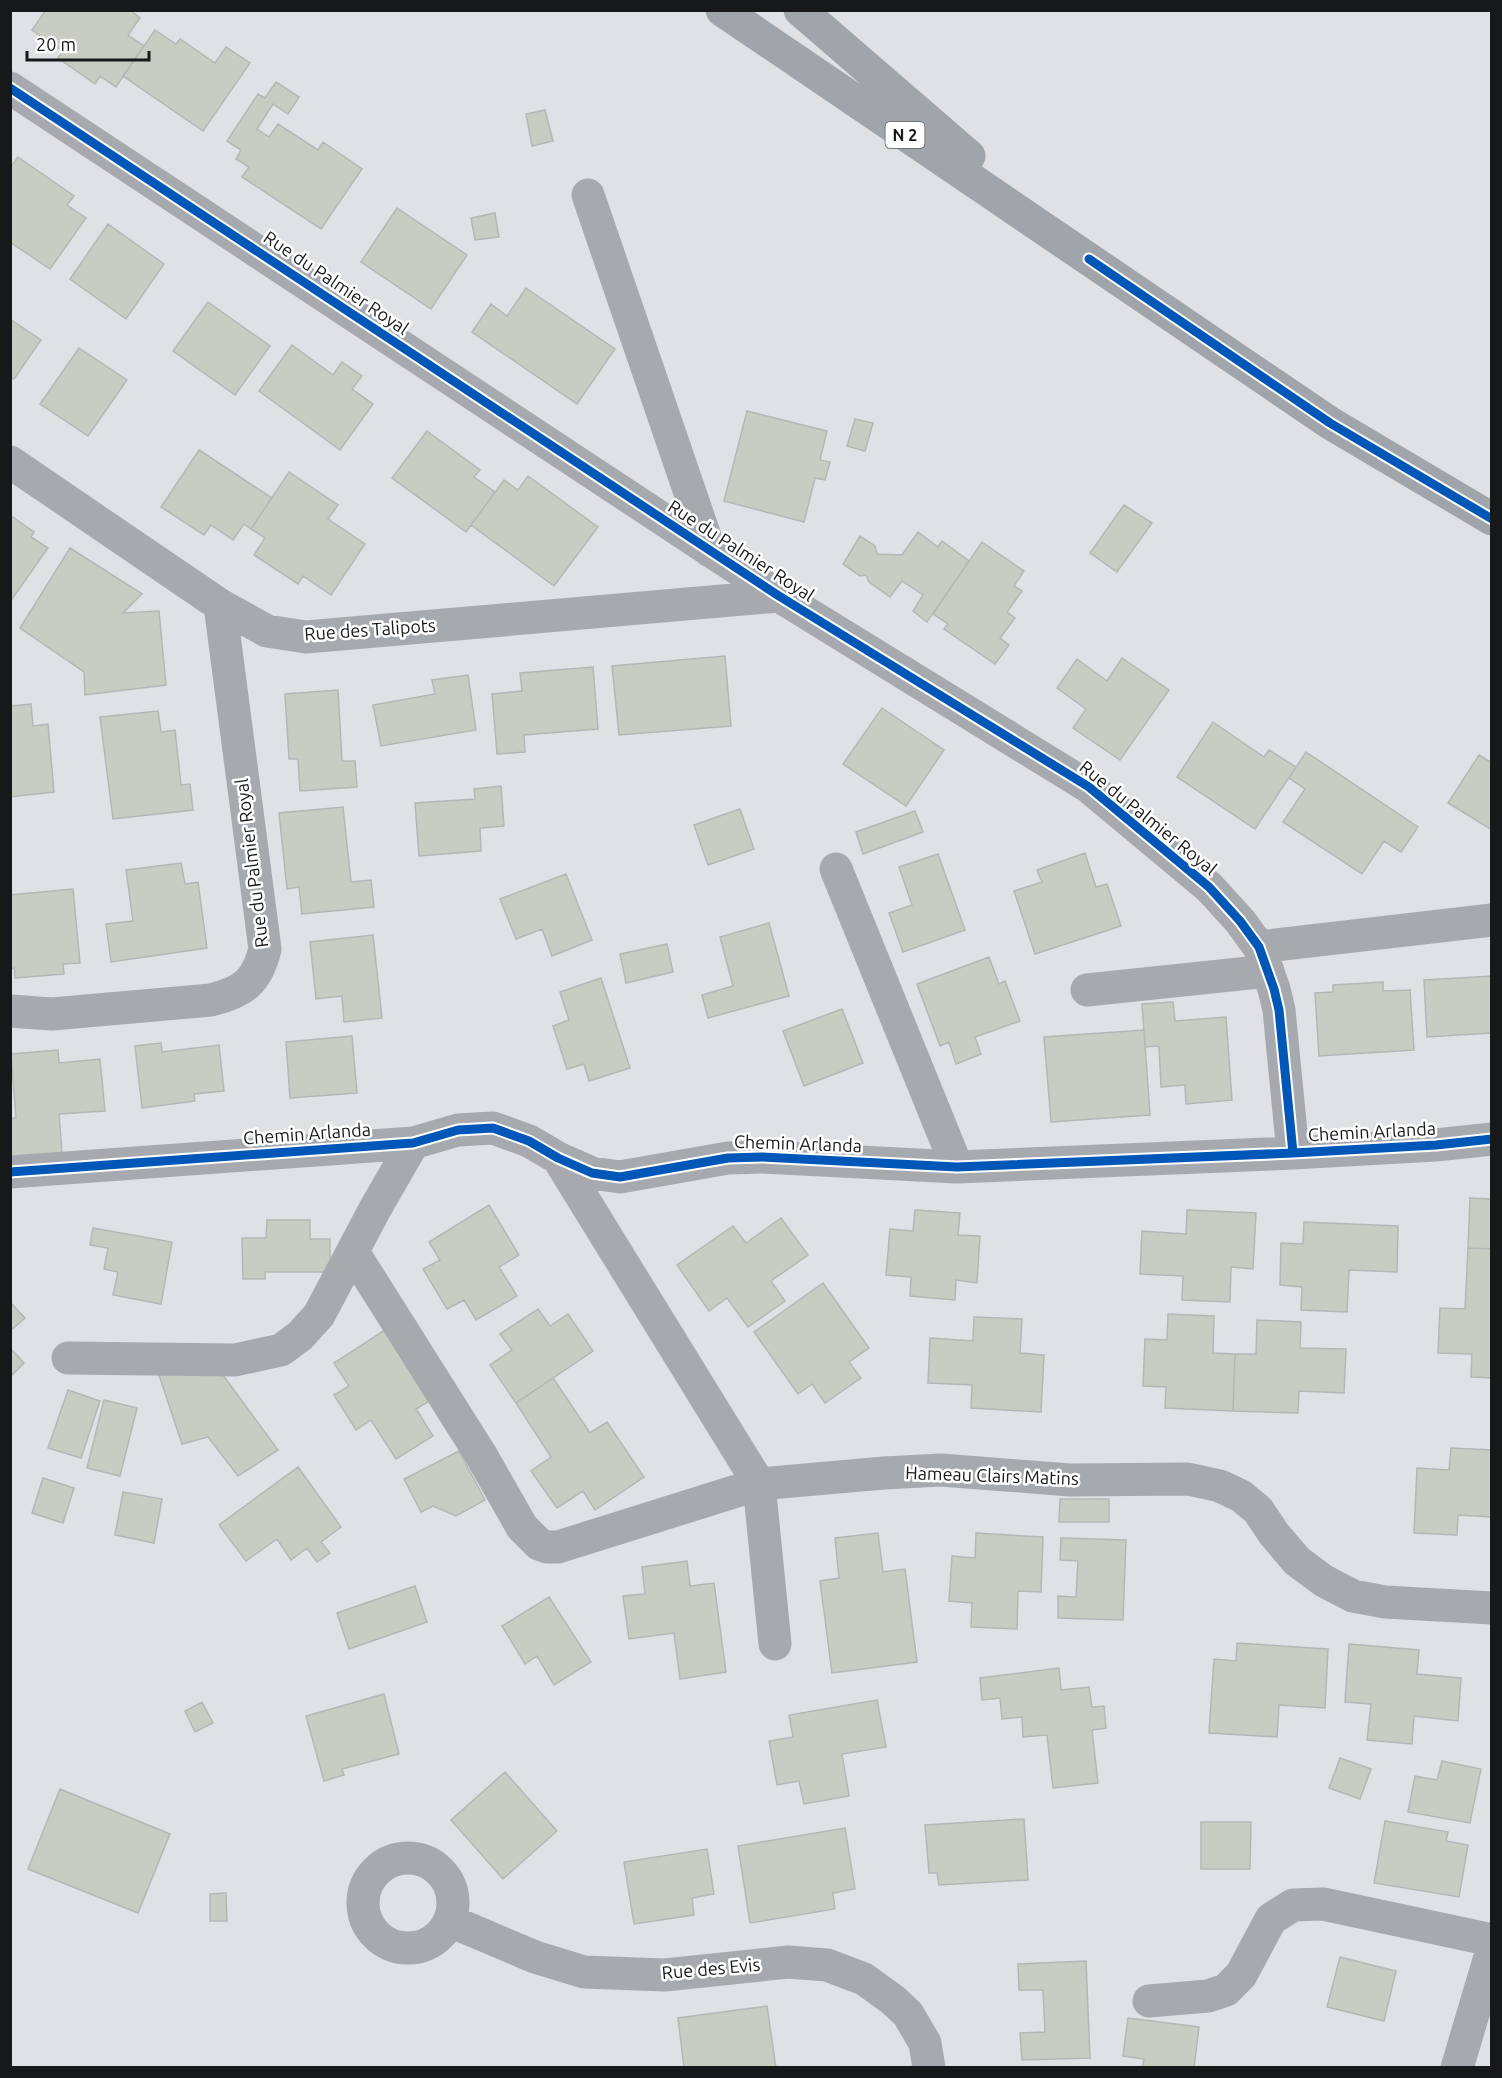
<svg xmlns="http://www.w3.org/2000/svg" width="1502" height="2078" font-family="Ubuntu,sans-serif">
	<rect width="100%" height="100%" fill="#dfe1e4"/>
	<path fill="#c8ccc2" stroke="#b5b7b7" stroke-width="1.5" d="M 46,10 L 130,10 L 140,18 L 128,35 L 144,46 L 116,87 L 100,76 L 95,84 L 58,58 L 63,51 L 32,30 Z
		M 155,30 L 176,44 L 180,39 L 215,63 L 226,47 L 250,63 L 203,131 L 123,76 Z
		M 276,82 L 299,97 L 288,114 L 273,104 L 257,129 L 269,137 L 278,124 L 318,150 L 323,142 L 362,169 L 321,229 L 242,177 L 249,167 L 236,159 L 241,150 L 227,141 L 258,94 L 265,98 Z
		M 545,110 L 553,141 L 532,146 L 526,114 Z
		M 18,157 L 74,196 L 67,205 L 86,218 L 50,269 L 10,242 L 10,168 Z
		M 397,208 L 467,255 L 431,309 L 361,262 Z
		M 495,213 L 499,237 L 475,240 L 471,218 Z
		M 108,224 L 164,264 L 126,319 L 70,279 Z
		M 526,288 L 615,349 L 577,404 L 472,332 L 491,304 L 507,316 Z
		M 208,302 L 270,346 L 235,395 L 173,351 Z
		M 10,319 L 41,340 L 14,379 L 10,377 Z
		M 292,345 L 333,375 L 342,362 L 362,376 L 352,389 L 373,404 L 340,450 L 259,391 Z
		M 79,348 L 127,380 L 88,436 L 40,404 Z
		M 747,411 L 827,431 L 820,460 L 830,462 L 825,480 L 815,478 L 804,522 L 724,501 Z
		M 855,419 L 873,423 L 865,451 L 847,446 Z
		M 427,431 L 480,470 L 474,477 L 495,492 L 466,532 L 392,478 Z
		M 199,450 L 272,498 L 251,529 L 244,524 L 233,540 L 211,525 L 204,535 L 161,507 Z
		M 289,472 L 338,505 L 328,519 L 365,544 L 331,595 L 303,576 L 298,584 L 254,555 L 265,538 L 251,529 Z
		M 528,476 L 598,527 L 554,586 L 471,525 L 504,480 L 518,490 Z
		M 1124,505 L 1152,523 L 1117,572 L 1090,553 Z
		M 10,515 L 34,532 L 31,537 L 48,548 L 10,602 Z
		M 918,532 L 938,547 L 942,541 L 969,561 L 927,622 L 913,611 L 923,595 L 902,581 L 890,597 L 869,582 L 866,575 L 860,576 L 843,564 L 860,536 L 875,546 L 877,554 L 902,555 Z
		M 982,542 L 1024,571 L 1014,586 L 1022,591 L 1007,612 L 1015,618 L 1000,638 L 1009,645 L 995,664 L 944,629 L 948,624 L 933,614 Z
		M 70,548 L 142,594 L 123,613 L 159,611 L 166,685 L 85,695 L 84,672 L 20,628 Z
		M 725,656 L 731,726 L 619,735 L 612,666 Z
		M 1122,658 L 1169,690 L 1120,760 L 1073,728 L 1086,709 L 1057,688 L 1077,659 L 1107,681 Z
		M 593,667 L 598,729 L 524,735 L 525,752 L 497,754 L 492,694 L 522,691 L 520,673 Z
		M 468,675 L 476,730 L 381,746 L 373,705 L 435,694 L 432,680 Z
		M 338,690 L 342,761 L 355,761 L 357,787 L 300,791 L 298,759 L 289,759 L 285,694 Z
		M 31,704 L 33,726 L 48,724 L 54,792 L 10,797 L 10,706 Z
		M 882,708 L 944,750 L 906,806 L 843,764 Z
		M 158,711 L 161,732 L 175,730 L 181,785 L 190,784 L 193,810 L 113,819 L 100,717 Z
		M 1213,722 L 1264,757 L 1269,750 L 1296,767 L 1255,829 L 1177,777 Z
		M 1306,752 L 1418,827 L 1401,852 L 1384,841 L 1362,874 L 1283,822 L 1305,789 L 1289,778 Z
		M 1479,755 L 1492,763 L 1492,830 L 1448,803 Z
		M 501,786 L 504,826 L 480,828 L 481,851 L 419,856 L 415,803 L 475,799 L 474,789 Z
		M 343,807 L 351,882 L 371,880 L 374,907 L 302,914 L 299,887 L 287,889 L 279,813 Z
		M 740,809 L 754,849 L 708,865 L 694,825 Z
		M 915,811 L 923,832 L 863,854 L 856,832 Z
		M 1085,853 L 1096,887 L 1107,884 L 1121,926 L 1035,954 L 1014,891 L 1042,882 L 1037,870 Z
		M 938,854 L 965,930 L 903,952 L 889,913 L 912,905 L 899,867 Z
		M 181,863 L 185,884 L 198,882 L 207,948 L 111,962 L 106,924 L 133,921 L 126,870 Z
		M 566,874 L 592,940 L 552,956 L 542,929 L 516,939 L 500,899 Z
		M 73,889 L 80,963 L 63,964 L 64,974 L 15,978 L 14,968 L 10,969 L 10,895 Z
		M 769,923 L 789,996 L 708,1018 L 702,995 L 733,986 L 720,937 Z
		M 373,935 L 382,1018 L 344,1022 L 342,996 L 316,999 L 310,942 Z
		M 667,944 L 673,972 L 626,983 L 620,954 Z
		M 989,957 L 999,984 L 1005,981 L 1020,1021 L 975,1037 L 981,1054 L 956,1064 L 949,1042 L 940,1046 L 917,984 Z
		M 1492,976 L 1492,1033 L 1427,1037 L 1424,980 Z
		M 601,978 L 630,1068 L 589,1081 L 584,1064 L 567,1069 L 553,1026 L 569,1020 L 560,992 Z
		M 1383,982 L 1383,991 L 1410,990 L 1414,1050 L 1319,1056 L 1315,993 L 1333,992 L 1333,985 Z
		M 1173,1002 L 1175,1021 L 1226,1017 L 1232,1100 L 1186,1104 L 1185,1085 L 1161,1087 L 1159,1046 L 1145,1047 L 1142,1004 Z
		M 842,1009 L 863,1063 L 804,1086 L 783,1031 Z
		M 1144,1030 L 1150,1115 L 1051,1122 L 1044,1037 Z
		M 352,1036 L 357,1093 L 290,1098 L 286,1042 Z
		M 161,1043 L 162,1052 L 219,1045 L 224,1091 L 194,1094 L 195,1101 L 142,1108 L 135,1046 Z
		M 58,1050 L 59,1063 L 100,1059 L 105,1111 L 59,1114 L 62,1153 L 10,1157 L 10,1118 L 16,1118 L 11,1054 Z
		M 1470,1198 L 1492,1199 L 1492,1249 L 1468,1248 Z
		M 489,1205 L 519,1255 L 499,1267 L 517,1296 L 476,1320 L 464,1300 L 447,1309 L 423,1269 L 440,1260 L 429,1242 Z
		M 915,1210 L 960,1213 L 958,1235 L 980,1236 L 977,1283 L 956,1280 L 955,1300 L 910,1296 L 911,1277 L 886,1275 L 890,1229 L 913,1231 Z
		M 1187,1210 L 1256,1213 L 1253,1269 L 1231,1267 L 1230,1302 L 1182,1300 L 1183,1276 L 1140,1274 L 1142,1231 L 1186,1234 Z
		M 781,1218 L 808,1255 L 771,1281 L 785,1301 L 748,1327 L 727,1298 L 709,1311 L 677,1265 L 733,1226 L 746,1243 Z
		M 267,1220 L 310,1220 L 310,1239 L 330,1239 L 330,1272 L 265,1272 L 265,1279 L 243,1279 L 242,1238 L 266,1238 Z
		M 1304,1222 L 1398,1226 L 1397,1272 L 1349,1270 L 1347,1312 L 1301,1310 L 1302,1287 L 1280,1285 L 1281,1243 L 1303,1244 Z
		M 93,1228 L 172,1242 L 161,1304 L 113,1295 L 118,1272 L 104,1269 L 108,1248 L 90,1245 Z
		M 1468,1248 L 1492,1249 L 1492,1378 L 1471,1377 L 1472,1354 L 1438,1353 L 1440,1308 L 1465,1309 Z
		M 823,1283 L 869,1348 L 849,1362 L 861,1378 L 825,1403 L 812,1384 L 798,1394 L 754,1332 Z
		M 10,1302 L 25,1318 L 10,1331 Z
		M 538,1309 L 550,1326 L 568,1314 L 593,1351 L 516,1403 L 490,1365 L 512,1350 L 500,1334 Z
		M 1168,1314 L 1214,1316 L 1213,1353 L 1235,1354 L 1233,1411 L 1165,1408 L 1166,1387 L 1143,1386 L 1145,1339 L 1167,1340 Z
		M 974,1317 L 1022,1319 L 1020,1353 L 1044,1355 L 1041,1412 L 971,1408 L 972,1385 L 928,1383 L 930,1338 L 973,1341 Z
		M 1257,1320 L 1301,1322 L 1300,1348 L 1346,1349 L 1344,1393 L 1299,1391 L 1298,1413 L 1233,1411 L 1235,1354 L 1256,1354 Z
		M 391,1326 L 436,1397 L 416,1409 L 433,1436 L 396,1459 L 371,1420 L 356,1430 L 334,1395 L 349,1386 L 334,1363 Z
		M 10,1348 L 24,1363 L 10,1377 Z
		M 220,1371 L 278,1450 L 238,1476 L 208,1437 L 182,1444 L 159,1375 Z
		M 553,1378 L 590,1433 L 607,1422 L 644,1477 L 595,1510 L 583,1491 L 557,1508 L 531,1471 L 551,1457 L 516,1403 Z
		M 68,1390 L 100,1401 L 81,1458 L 48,1448 Z
		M 104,1400 L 137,1408 L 120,1476 L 87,1468 Z
		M 1451,1448 L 1492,1450 L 1492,1517 L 1458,1515 L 1457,1535 L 1414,1533 L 1417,1468 L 1449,1470 Z
		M 459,1451 L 485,1500 L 456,1516 L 433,1506 L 421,1512 L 404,1479 Z
		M 298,1467 L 341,1527 L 321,1542 L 330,1553 L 317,1562 L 307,1548 L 291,1560 L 277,1539 L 246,1561 L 219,1525 Z
		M 43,1478 L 74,1488 L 63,1523 L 32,1513 Z
		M 123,1492 L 162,1499 L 154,1543 L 115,1535 Z
		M 1060,1499 L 1109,1499 L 1109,1522 L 1059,1522 Z
		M 878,1533 L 883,1572 L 905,1569 L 917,1662 L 832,1673 L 820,1581 L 839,1578 L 835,1538 Z
		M 976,1533 L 1043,1537 L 1041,1592 L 1018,1591 L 1017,1629 L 971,1627 L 972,1603 L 949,1601 L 952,1556 L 975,1558 Z
		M 1061,1538 L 1126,1540 L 1123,1620 L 1058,1618 L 1058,1596 L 1076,1597 L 1078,1561 L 1060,1560 Z
		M 687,1561 L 690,1586 L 714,1583 L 726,1672 L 680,1679 L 674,1633 L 629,1639 L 623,1596 L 645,1594 L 642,1567 Z
		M 415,1586 L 427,1622 L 349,1649 L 337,1613 Z
		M 549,1597 L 591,1662 L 554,1685 L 537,1656 L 525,1664 L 502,1626 Z
		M 1237,1643 L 1328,1649 L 1325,1708 L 1279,1705 L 1277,1737 L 1209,1733 L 1214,1659 L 1236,1661 Z
		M 1349,1644 L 1419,1650 L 1417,1674 L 1461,1678 L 1458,1721 L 1414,1716 L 1412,1744 L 1367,1740 L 1371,1704 L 1345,1702 Z
		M 1059,1668 L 1061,1690 L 1089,1687 L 1092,1707 L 1104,1706 L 1106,1728 L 1092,1730 L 1098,1783 L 1053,1788 L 1047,1735 L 1023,1737 L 1022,1717 L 1002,1719 L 1000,1698 L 982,1700 L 980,1678 Z
		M 384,1694 L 399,1754 L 342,1769 L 344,1775 L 324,1781 L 306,1716 Z
		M 877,1700 L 886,1747 L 842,1754 L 849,1796 L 804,1804 L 799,1781 L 777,1785 L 769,1741 L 793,1737 L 789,1715 Z
		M 202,1702 L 213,1723 L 195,1732 L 185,1711 Z
		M 1340,1758 L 1371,1769 L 1360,1799 L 1329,1788 Z
		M 1442,1761 L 1481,1769 L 1470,1823 L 1408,1812 L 1415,1776 L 1437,1780 Z
		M 505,1772 L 557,1831 L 503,1879 L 451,1820 Z
		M 60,1789 L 170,1834 L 138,1913 L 28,1869 Z
		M 1024,1819 L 1028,1880 L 939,1885 L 937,1873 L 929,1873 L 925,1825 Z
		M 1385,1821 L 1448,1832 L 1446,1841 L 1468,1845 L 1459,1897 L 1374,1883 Z
		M 1201,1822 L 1251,1822 L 1250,1869 L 1201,1869 Z
		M 845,1828 L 855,1889 L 833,1893 L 835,1909 L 750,1923 L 738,1846 Z
		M 707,1849 L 714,1894 L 692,1898 L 694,1915 L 634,1924 L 624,1862 Z
		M 226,1893 L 227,1921 L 210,1921 L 210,1894 Z
		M 1340,1957 L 1396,1971 L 1384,2021 L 1327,2007 Z
		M 1086,1961 L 1090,2058 L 1022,2060 L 1020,2033 L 1045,2032 L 1043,1990 L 1019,1990 L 1018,1964 Z
		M 767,2006 L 776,2068 L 684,2068 L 678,2018 Z
		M 1128,2018 L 1199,2027 L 1194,2068 L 1142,2068 L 1144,2059 L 1123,2056 Z"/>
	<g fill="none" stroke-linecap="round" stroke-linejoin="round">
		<path stroke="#a6aaaf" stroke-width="33" d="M 10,88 L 779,596 L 1089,787 L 1209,887 L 1240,921 L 1259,947 L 1274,989 L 1279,1010 L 1293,1153
			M 588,195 L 710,551
			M 10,462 L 220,605 L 267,631 L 306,637 L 779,596
			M 836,869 L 957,1167
			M 1259,947 L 1492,920
			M 1087,990 L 1268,971
			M 10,1011 L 52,1014 L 211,1000 C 243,992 257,982 265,949 L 220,605
			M 558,1158 L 759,1484 L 775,1644
			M 10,1172 L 413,1143 L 458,1130 L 493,1128 L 529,1141 L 558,1158 L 592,1173 L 620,1177 L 728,1158 L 762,1157 L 957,1167 L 1293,1153 L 1436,1145 L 1492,1139
			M 353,1252 L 481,1455 L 522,1527 L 539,1544 L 547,1547 L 558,1547 L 759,1484 L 884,1473 L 941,1470 L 1070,1480 L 1188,1479 L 1220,1486 L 1241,1496 L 1258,1510 L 1274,1534 L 1297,1561 L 1324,1581 L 1353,1596 L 1385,1602 L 1492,1608
			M 68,1358 L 235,1360 L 281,1350 L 300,1336 L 319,1315 L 375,1209 L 413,1143
			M363 1903a45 45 0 1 1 90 0a45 45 0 1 1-90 0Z
			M 450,1921 L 535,1957 L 584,1972 L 665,1975 L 788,1962 L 827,1965 L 864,1979 L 893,2000 L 908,2014 L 925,2043 L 929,2068
			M 1149,2001 L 1208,1996 L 1226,1990 L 1241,1975 L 1271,1919 L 1293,1905 L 1323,1904 L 1492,1940
			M 1457,2068 L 1492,1950"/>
		<path stroke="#a0a4ab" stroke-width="33" d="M 722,10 L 1330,423 L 1492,519
			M 800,10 L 969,156"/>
		<g stroke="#fff" stroke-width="13">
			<path id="cycleway" d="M 10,88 L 779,596 L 1089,787 L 1209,887 L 1240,921 L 1259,947 L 1274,989 L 1279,1010 L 1293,1153
				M 1089,259 L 1330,423 L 1492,519
				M 10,1172 L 413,1143 L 458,1130 L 493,1128 L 529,1141 L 558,1158 L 592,1173 L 620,1177 L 728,1158 L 762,1157 L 957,1167 L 1293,1153 L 1436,1145 L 1492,1139"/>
		</g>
		<use href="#cycleway" stroke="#0057b8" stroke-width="9"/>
	</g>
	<g text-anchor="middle" stroke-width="5" stroke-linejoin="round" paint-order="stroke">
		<rect fill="#fff" stroke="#5d5d5f" stroke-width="1.5" x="885.5" y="122" width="39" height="26" rx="4.5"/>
		<g font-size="16" font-weight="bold" fill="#17181a">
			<text x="905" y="141">N 2</text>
		</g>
		<g font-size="18" fill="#17181a" stroke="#fff">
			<text transform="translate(336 283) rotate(34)" y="6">Rue du Palmier Royal</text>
			<text transform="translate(741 551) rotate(33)" y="6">Rue du Palmier Royal</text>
			<text transform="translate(370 630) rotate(-4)" y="6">Rue des Talipots</text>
			<text transform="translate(1148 818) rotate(39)" y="6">Rue du Palmier Royal</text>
			<text transform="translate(252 863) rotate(-97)" y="6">Rue du Palmier Royal</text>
			<text transform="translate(1372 1132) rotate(-3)" y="6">Chemin Arlanda</text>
			<text transform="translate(307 1134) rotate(-4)" y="6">Chemin Arlanda</text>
			<text transform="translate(798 1144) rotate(2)" y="6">Chemin Arlanda</text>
			<text transform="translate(992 1476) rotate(2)" y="6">Hameau Clairs Matins</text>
			<text transform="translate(711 1969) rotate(-5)" y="6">Rue des Evis</text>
		</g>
	</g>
	<rect width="1502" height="2078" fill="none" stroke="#17181a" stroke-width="24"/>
	<path d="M27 51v9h122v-9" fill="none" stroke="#17181a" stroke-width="3"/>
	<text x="36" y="51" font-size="18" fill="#17181a" stroke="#ffffff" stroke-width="4.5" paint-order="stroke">20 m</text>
</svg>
